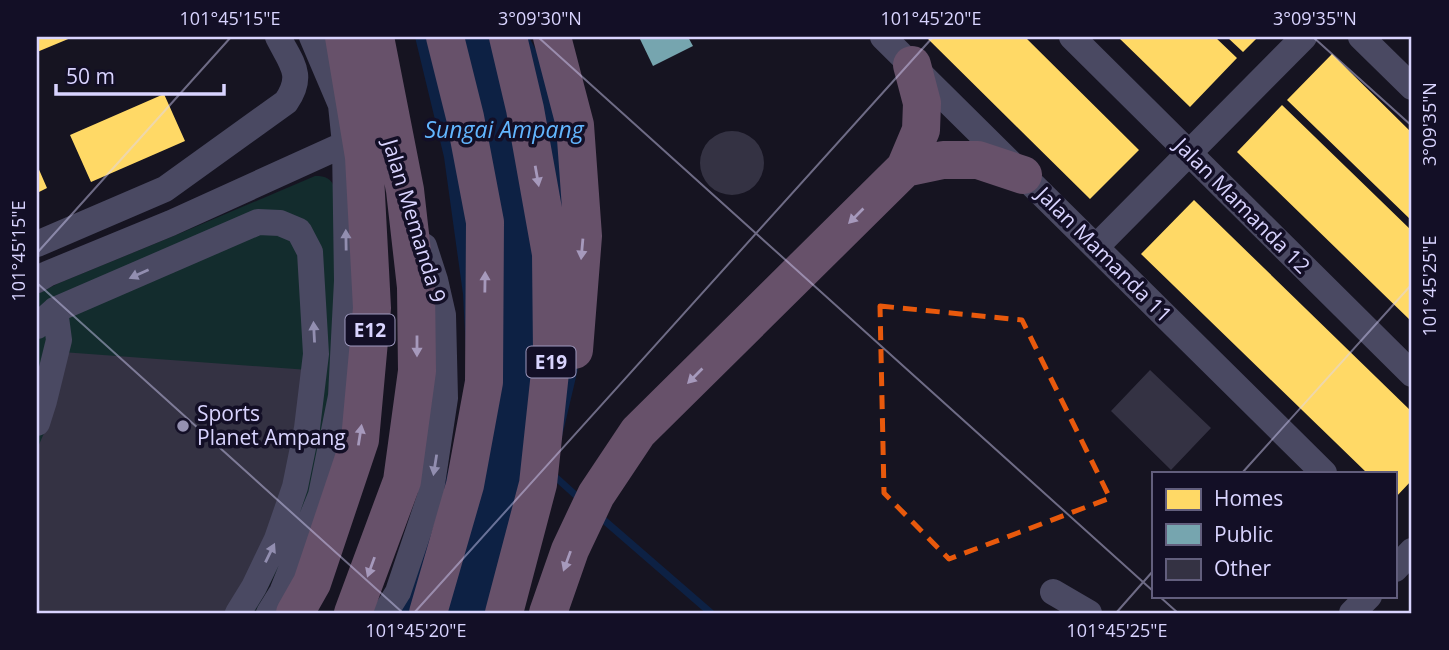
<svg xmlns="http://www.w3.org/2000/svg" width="1449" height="650" font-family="'Open Sans',sans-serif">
	<rect width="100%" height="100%" fill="#161421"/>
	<path fill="#132c2d" d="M 315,176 C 326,176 331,178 335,189 L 341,248 L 322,464 L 294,536 L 266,592 L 254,613 L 37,613 L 37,294 L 59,283 L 176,235 Z"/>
	<path fill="#0d2144" d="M 415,37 L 529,37 L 564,103 L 580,360 L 553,475 L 495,613 L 397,613 L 436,520 L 468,390 L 463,294 L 444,157 Z"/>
	<path fill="#ffd966" d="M 37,37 L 73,37 L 37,52 Z
		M 926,37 L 1025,37 L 1139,150 L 1090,199 Z
		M 1118,37 L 1215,37 L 1237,58 L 1190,107 Z
		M 1227,37 L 1258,37 L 1243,52 Z
		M 1332,54 L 1412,133 L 1412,221 L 1287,100 Z
		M 164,94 L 185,141 L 91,182 L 70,135 Z
		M 1282,105 L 1412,231 L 1412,322 L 1237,152 Z
		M 37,165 L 47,188 L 37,193 Z
		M 1194,200 L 1412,412 L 1412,480 L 1395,498 L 1395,473 L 1367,473 L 1141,254 Z"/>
	<path fill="#76a5af" d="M 639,37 L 688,37 L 693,46 L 653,66 Z"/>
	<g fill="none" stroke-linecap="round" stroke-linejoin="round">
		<path stroke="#0d2144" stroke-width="7" d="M 551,473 L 581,500
			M 598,515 L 711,613"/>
	</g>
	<path fill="#343243" d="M700 163a32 32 0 1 1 64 0a32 32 0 1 1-64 0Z
		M 62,352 L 309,370 L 286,492 L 231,613 L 37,613 L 37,449 L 45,431 Z
		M 1150,370 L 1211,428 L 1171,470 L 1111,411 Z"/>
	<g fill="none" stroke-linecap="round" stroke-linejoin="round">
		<path stroke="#4a4962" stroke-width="26" d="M 883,37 L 1324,473
			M 1072,37 L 1412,374
			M 1361,37 L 1412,87
			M 37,244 L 165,189 L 286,102 C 305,75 291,63 278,37
			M 1096,247 L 1304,37
			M 37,280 L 47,274 L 171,223 L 345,144 L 355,134
			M 37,326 L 55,310 L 258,222 L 280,223 L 299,231 L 310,252 L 316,354 L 307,428 L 295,487 L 277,539 L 254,587 L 238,613
			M 37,423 L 44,401 L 59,340 L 55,310
			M 1395,569 L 1412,551
			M 1053,592 L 1089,613
			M 269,613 L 282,592 L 321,495 L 341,396 L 347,281 L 345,144 L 341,105 L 312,37
			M 385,613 L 398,592 L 430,497 L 445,398 L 443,315 L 435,280 L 424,246
			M 1352,613 L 1369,596"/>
		<path stroke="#67516a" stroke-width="38" d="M 552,37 L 575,125 L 583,236 L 574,350
			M 905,168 L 943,160 L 978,160 L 1023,175
			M 295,613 L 312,583 L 360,440 L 372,308 L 364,157 L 344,37
			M 353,613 L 402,481 L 417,371 L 416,287 L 405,190 L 375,37
			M 428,613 L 465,485 L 484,382 L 485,222 L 465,117 L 445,37
			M 504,613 L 538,484 L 552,354 L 551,254 L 525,109 L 508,37
			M 548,613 L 570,550 L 596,495 L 638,432 L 905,168 L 921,130 L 922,103 L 912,65"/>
	</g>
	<defs><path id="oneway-solid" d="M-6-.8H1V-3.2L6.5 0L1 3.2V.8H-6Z" transform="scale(1.75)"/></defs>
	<g fill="#a699bc">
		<use href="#oneway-solid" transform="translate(537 176) rotate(80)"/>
		<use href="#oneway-solid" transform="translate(856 216) rotate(135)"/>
		<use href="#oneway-solid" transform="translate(582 249) rotate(95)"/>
		<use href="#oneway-solid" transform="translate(485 282) rotate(-89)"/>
		<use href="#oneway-solid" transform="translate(417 346) rotate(90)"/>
		<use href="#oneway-solid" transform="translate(695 376) rotate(135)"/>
		<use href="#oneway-solid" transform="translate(360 435) rotate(-81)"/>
		<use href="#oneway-solid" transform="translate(567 561) rotate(110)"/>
		<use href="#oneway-solid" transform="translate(371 567) rotate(110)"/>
	</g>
	<g fill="#928eb0">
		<use href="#oneway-solid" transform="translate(346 240) rotate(-91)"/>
		<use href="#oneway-solid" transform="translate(139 274) rotate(156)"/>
		<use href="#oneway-solid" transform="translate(314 332) rotate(-93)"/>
		<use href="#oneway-solid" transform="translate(435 465) rotate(99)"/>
		<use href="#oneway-solid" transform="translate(270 553) rotate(-64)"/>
	</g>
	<path fill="none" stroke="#e8590c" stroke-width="5" stroke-dasharray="14 9" stroke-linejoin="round" d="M 880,306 L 1022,320 L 1110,498 L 949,559 L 884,493 Z"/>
	<path fill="none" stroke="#d9d4ff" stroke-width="2" stroke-opacity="0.45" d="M 538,37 L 1153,591M 1313,37 L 1412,126M 37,253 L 231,37M 37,283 L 403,613M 1242,473 L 1412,284M 1159,596 L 1178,613M 414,613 L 933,37M 1116,613 L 1153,571"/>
	<circle fill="#9591b1" stroke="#130f26" stroke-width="2.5" cx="183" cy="426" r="7"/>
	<g text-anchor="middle" stroke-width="7" stroke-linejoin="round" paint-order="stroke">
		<g fill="#130f26" stroke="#9e99be" stroke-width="2">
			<rect x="345.5" y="314.5" width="49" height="31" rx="5"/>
			<rect x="526.5" y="346.5" width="49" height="31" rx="5"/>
		</g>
		<g font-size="19" font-weight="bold" fill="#d9d4ff">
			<text x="370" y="337">E12</text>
			<text x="551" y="369">E19</text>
		</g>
		<g font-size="21" fill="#d9d4ff" stroke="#130f26">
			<text transform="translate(1242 206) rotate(45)" y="7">Jalan Mamanda 12</text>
			<text transform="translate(414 221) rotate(73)" y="7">Jalan Memanda 9</text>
			<text transform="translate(1104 255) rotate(45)" y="7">Jalan Mamanda 11</text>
		</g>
		<g font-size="21" fill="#d9d4ff" stroke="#130f26" text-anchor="start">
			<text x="197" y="421">Sports<tspan x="197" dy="24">Planet Ampang</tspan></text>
		</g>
		<g font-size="23" font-style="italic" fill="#62b6ff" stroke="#130f26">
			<text x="504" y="138">Sungai Ampang</text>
		</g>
	</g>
	<rect width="1449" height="650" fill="none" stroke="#130f26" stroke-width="77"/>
	<rect x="1152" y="472" width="245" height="126" fill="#130f26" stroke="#625e7d" stroke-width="2"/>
	<rect x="1166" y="489" width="35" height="21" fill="#ffd966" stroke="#625e7d" stroke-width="2"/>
	<text x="1214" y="506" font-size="21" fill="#d9d4ff">Homes</text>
	<rect x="1166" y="524" width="35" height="21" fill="#76a5af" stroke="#625e7d" stroke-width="2"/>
	<text x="1214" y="542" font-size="21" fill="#d9d4ff">Public</text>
	<rect x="1166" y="559" width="35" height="21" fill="#343243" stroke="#625e7d" stroke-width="2"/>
	<text x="1214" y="576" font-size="21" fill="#d9d4ff">Other</text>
	<path d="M56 84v10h168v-10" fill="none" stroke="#d9d4ff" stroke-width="3.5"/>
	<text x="66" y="84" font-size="21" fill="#d9d4ff" stroke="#130f26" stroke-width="5" paint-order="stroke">50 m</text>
	<rect x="38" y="38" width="1372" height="574" fill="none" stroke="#d9d4ff" stroke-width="2.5"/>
	<g font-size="18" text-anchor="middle" fill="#d9d4ff">
		<text x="230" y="25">101°45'15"E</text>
		<text x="540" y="25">3°09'30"N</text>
		<text x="931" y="25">101°45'20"E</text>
		<text x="1315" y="25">3°09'35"N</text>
		<text transform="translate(1430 124) rotate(-90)" y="6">3°09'35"N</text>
		<text transform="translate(19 251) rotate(-90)" y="6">101°45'15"E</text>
		<text transform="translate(1430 286) rotate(-90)" y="6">101°45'25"E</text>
		<text x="416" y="637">101°45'20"E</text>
		<text x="1117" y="637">101°45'25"E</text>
	</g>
</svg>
